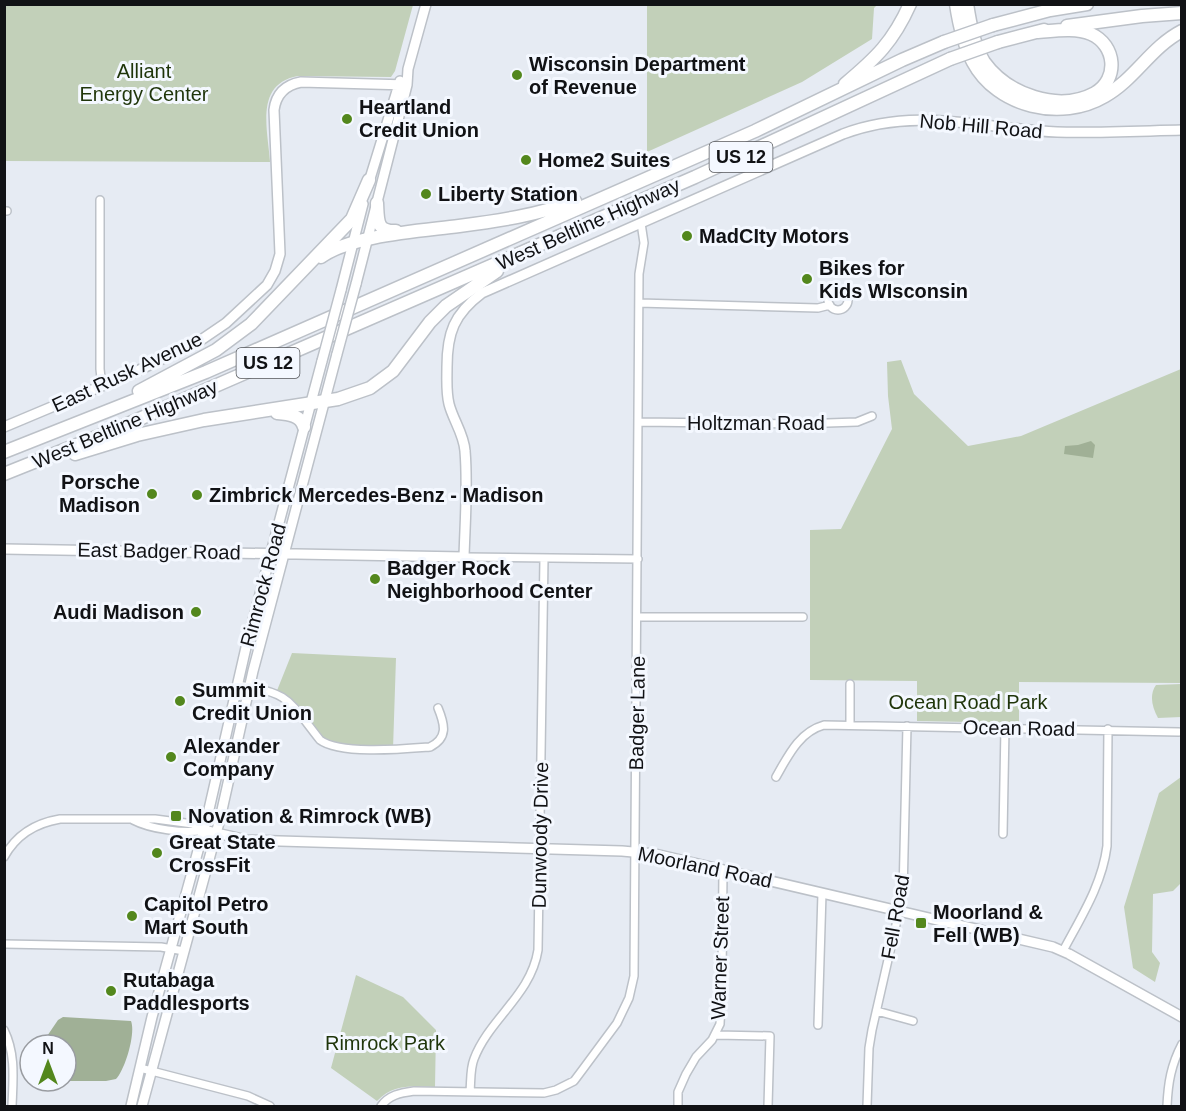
<svg xmlns="http://www.w3.org/2000/svg" width="1186" height="1111" font-family="Arial,sans-serif">
	<rect width="100%" height="100%" fill="#e6ebf3"/>
	<path fill="#c2d0b9" d="M 5,4 L 413,4 L 413,5 L 395,71 L 391,77 L 298,76 C 254,84 268,130 270,162 L 5,161 Z
		M 647,5 L 647,4 L 877,5 L 874,8 L 872,39 L 802,82 L 647,152 Z
		M 901,360 L 914,394 L 968,446 L 1021,436 L 1181,369 L 1181,683 L 1019,682 L 1019,723 L 917,721 L 917,681 L 810,680 L 810,530 L 841,529 L 892,429 L 888,396 L 887,362 Z
		M 292,653 L 396,658 L 393,749 L 342,748 L 325,743 L 276,693 Z
		M 1181,684 L 1181,717 L 1158,718 C 1152,707 1149,695 1156,685 Z
		M 1181,777 L 1181,883 L 1173,891 L 1153,894 L 1152,952 L 1160,963 L 1155,982 L 1133,968 L 1124,907 L 1159,793 Z
		M 356,975 L 403,997 L 436,1030 L 435,1087 C 412,1087 395,1083 377,1101 L 331,1068 Z"/>
	<path fill="#a0b096" d="M 1091,441 L 1095,445 L 1093,458 L 1064,454 L 1065,446 L 1078,445 Z
		M 63,1017 L 131,1021 C 136,1033 125,1070 116,1079 L 106,1081 L 59,1081 L 66,1081 L 66,1045 L 41,1045 L 58,1020 Z"/>
	<g fill="none" stroke-linecap="round" stroke-linejoin="round">
		<g stroke="#bcc1c8" stroke-width="10">
			<path id="street" d="M 100,200 L 100,369 L 102,387
				M 4,211 L 7,211
				M828 300a10 10 0 1 1 20 0a10 10 0 1 1-20 0Z
				M 639,303 L 818,308 L 830,305
				M 639,422 L 798,424 L 857,422 L 872,416
				M 464,557 L 638,559
				M 638,617 L 803,617
				M 850,684 L 850,725
				M 237,685 C 290,692 289,701 320,740 C 340,755 404,749 430,747 C 448,738 445,725 438,708
				M 776,777 C 788,756 799,732 824,725 L 1179,732
				M 133,820 C 150,829 185,834 203,830
				M 1003,834 L 1005,728
				M 4,857 C 16,835 36,823 60,819 L 155,819 L 193,824 L 203,830
				M 4,944 L 161,947 L 184,951
				M 1063,951 C 1081,917 1102,885 1107,846 L 1108,729
				M 877,1011 L 913,1021
				M 818,1025 L 822,893
				M 4,1030 C 16,1054 13,1080 12,1106
				M 716,1035 L 770,1036 L 768,1106
				M 140,1068 L 248,1096 L 270,1106
				M 470,1092 C 471,1081 470,1069 474,1059 C 489,1019 531,995 538,950 L 544,558
				M 381,1106 C 389,1095 400,1093 414,1091 L 544,1093 L 556,1090 L 574,1081 L 583,1069 L 617,1023 L 629,998 L 634,976 L 639,274 L 644,243 L 641,223
				M 678,1106 L 678,1092 L 686,1074 L 696,1057 L 712,1040 L 720,1024 L 722,978 L 723,870
				M 867,1106 L 869,1048 L 872,1030 L 903,894 L 907,726
				M 1167,1106 C 1168,1083 1171,1065 1182,1044"/>
		</g>
		<g stroke="#bcc1c8" stroke-width="12">
			<path id="secondary" d="M 368,185 L 400,81
				M 356,284 L 407,85 L 408,69 L 426,4
				M 341,290 L 363,204
				M 4,427 L 135,372 L 201,340 L 226,323 L 267,285 L 275,271 L 280,254 L 274,110 C 276,94 285,85 301,82 L 407,85
				M 4,549 L 464,557 C 465,522 468,486 465,451 C 464,434 453,420 449,404 C 446,392 447,380 447,367 C 447,333 454,314 482,293 L 843,134 C 917,106 983,129 1057,132 C 1099,133 1140,131 1182,130
				M 203,830 L 247,840 L 622,851 L 655,854 L 1053,947 L 1069,954 L 1182,1017
				M 131,1106 L 152,1017 L 207,818 L 247,643 L 322,361
				M 142,1106 L 220,819 L 253,671 L 337,354"/>
		</g>
		<g stroke="#bcc1c8" stroke-width="15">
			<path id="highway" d="M 956,4 C 959,24 963,44 973,62 C 997,107 1061,122 1105,96 C 1135,79 1151,47 1182,31
				M 967,4 C 970,23 974,46 984,62 C 1007,94 1058,113 1095,93 C 1119,79 1116,45 1091,34 C 1075,27 1053,31 1036,32
				M 993,25 L 1050,10 L 1087,4
				M 1067,26 L 1142,16 L 1182,13
				M 998,42 L 1044,30
				M 845,84 C 876,58 893,42 910,4
				M 377,203 C 378,220 376,232 396,231
				M 321,257 C 351,235 421,231 459,226 C 498,221 538,215 575,201
				M 139,391 L 216,350 L 251,324 L 352,219 L 369,180
				M 277,413 C 288,414 301,415 304,427
				M 4,452 L 206,372 L 755,131 L 902,60 L 944,42
				M 75,454 L 137,435 L 204,420 L 338,399 L 370,388 L 393,371 L 430,322 L 446,306 L 497,271
				M 4,474 L 114,430 L 695,177 L 950,59"/>
		</g>
		<use href="#street" stroke="#fff" stroke-width="7"/>
		<use href="#secondary" stroke="#fff" stroke-width="9"/>
		<use href="#highway" stroke="#fff" stroke-width="12"/>
		<g stroke="#bcc1c8" stroke-width="12" stroke-linecap="butt">
			<path id="secondary-bridge" d="M 337,354 L 356,284
				M 322,361 L 341,290"/>
		</g>
		<g stroke="#bcc1c8" stroke-width="15" stroke-linecap="butt">
			<path id="highway-bridge" d="M 944,42 L 993,25
				M 950,59 L 998,42"/>
		</g>
		<use href="#secondary-bridge" stroke="#fff" stroke-width="9"/>
		<use href="#highway-bridge" stroke="#fff" stroke-width="12"/>
	</g>
	<g fill="#53871d" stroke="#f4f8ff" stroke-width="2">
		<circle cx="517" cy="75" r="6"/>
		<circle cx="347" cy="119" r="6"/>
		<circle cx="526" cy="160" r="6"/>
		<circle cx="426" cy="194" r="6"/>
		<circle cx="687" cy="236" r="6"/>
		<circle cx="807" cy="279" r="6"/>
		<circle cx="152" cy="494" r="6"/>
		<circle cx="197" cy="495" r="6"/>
		<circle cx="375" cy="579" r="6"/>
		<circle cx="196" cy="612" r="6"/>
		<circle cx="180" cy="701" r="6"/>
		<circle cx="171" cy="757" r="6"/>
		<rect x="170" y="810" width="12" height="12" rx="3"/>
		<circle cx="157" cy="853" r="6"/>
		<circle cx="132" cy="916" r="6"/>
		<rect x="915" y="917" width="12" height="12" rx="3"/>
		<circle cx="111" cy="991" r="6"/>
	</g>
	<g text-anchor="middle" stroke-width="6" stroke-linejoin="round" paint-order="stroke">
		<g fill="#f4f8ff" stroke="#55575b" stroke-width="1.5">
			<rect x="709.5" y="142" width="63" height="30" rx="4.5"/>
			<rect x="236.5" y="348" width="63" height="30" rx="4.5"/>
		</g>
		<g font-size="18" font-weight="bold" fill="#111215">
			<text x="741" y="163">US 12</text>
			<text x="268" y="369">US 12</text>
		</g>
		<g font-size="20" font-weight="bold" fill="#111215" stroke="#f4f8ff" text-anchor="start">
			<text x="529" y="71">Wisconsin Department<tspan x="529" dy="23">of Revenue</tspan></text>
			<text x="359" y="114">Heartland<tspan x="359" dy="23">Credit Union</tspan></text>
			<text x="538" y="167">Home2 Suites</text>
			<text x="438" y="201">Liberty Station</text>
			<text x="699" y="243">MadCIty Motors</text>
			<text x="819" y="275">Bikes for<tspan x="819" dy="23">Kids WIsconsin</tspan></text>
			<text x="140" y="489" text-anchor="end">Porsche<tspan x="140" dy="23">Madison</tspan></text>
			<text x="209" y="502">Zimbrick Mercedes-Benz - Madison</text>
			<text x="387" y="575">Badger Rock<tspan x="387" dy="23">Neighborhood Center</tspan></text>
			<text x="184" y="619" text-anchor="end">Audi Madison</text>
			<text x="192" y="697">Summit<tspan x="192" dy="23">Credit Union</tspan></text>
			<text x="183" y="753">Alexander<tspan x="183" dy="23">Company</tspan></text>
			<text x="188" y="823">Novation &amp; Rimrock (WB)</text>
			<text x="169" y="849">Great State<tspan x="169" dy="23">CrossFit</tspan></text>
			<text x="144" y="911">Capitol Petro<tspan x="144" dy="23">Mart South</tspan></text>
			<text x="933" y="919">Moorland &amp;<tspan x="933" dy="23">Fell (WB)</tspan></text>
			<text x="123" y="987">Rutabaga<tspan x="123" dy="23">Paddlesports</tspan></text>
		</g>
		<g font-size="20" fill="#1f350a" stroke="#f4f8ff">
			<text x="144" y="78">Alliant<tspan x="144" dy="23">Energy Center</tspan></text>
			<text x="968" y="709">Ocean Road Park</text>
			<text x="385" y="1050">Rimrock Park</text>
		</g>
		<g font-size="20" fill="#111215" stroke="#f4f8ff">
			<text transform="translate(981 126) rotate(5)" y="7">Nob Hill Road</text>
			<text transform="translate(588 224) rotate(-24)" y="7">West Beltline Highway</text>
			<text transform="translate(127 372) rotate(-25)" y="7">East Rusk Avenue</text>
			<text x="756" y="430">Holtzman Road</text>
			<text transform="translate(125 424) rotate(-23)" y="7">West Beltline Highway</text>
			<text transform="translate(159 551) rotate(1)" y="7">East Badger Road</text>
			<text transform="translate(263 585) rotate(-75)" y="7">Rimrock Road</text>
			<text transform="translate(637 713) rotate(-89)" y="7">Badger Lane</text>
			<text transform="translate(1019 728) rotate(1)" y="7">Ocean Road</text>
			<text transform="translate(540 835) rotate(-89)" y="7">Dunwoody Drive</text>
			<text transform="translate(705 867) rotate(12)" y="7">Moorland Road</text>
			<text transform="translate(895 917) rotate(-80)" y="7">Fell Road</text>
			<text transform="translate(720 958) rotate(-88)" y="7">Warner Street</text>
		</g>
	</g>
	<rect width="1186" height="1111" fill="none" stroke="#111215" stroke-width="12"/>
	<g transform="translate(48 1063)"><circle r="28" fill="#f4f8ff" stroke="#999ca1" stroke-width="1.5"/>
	<path d="M0-4.5L10 22L0 15L-10 22Z" fill="#53871d"/>
	<text y="-9" font-size="16" font-weight="bold" text-anchor="middle" fill="#111215">N</text>
	</g>
</svg>
